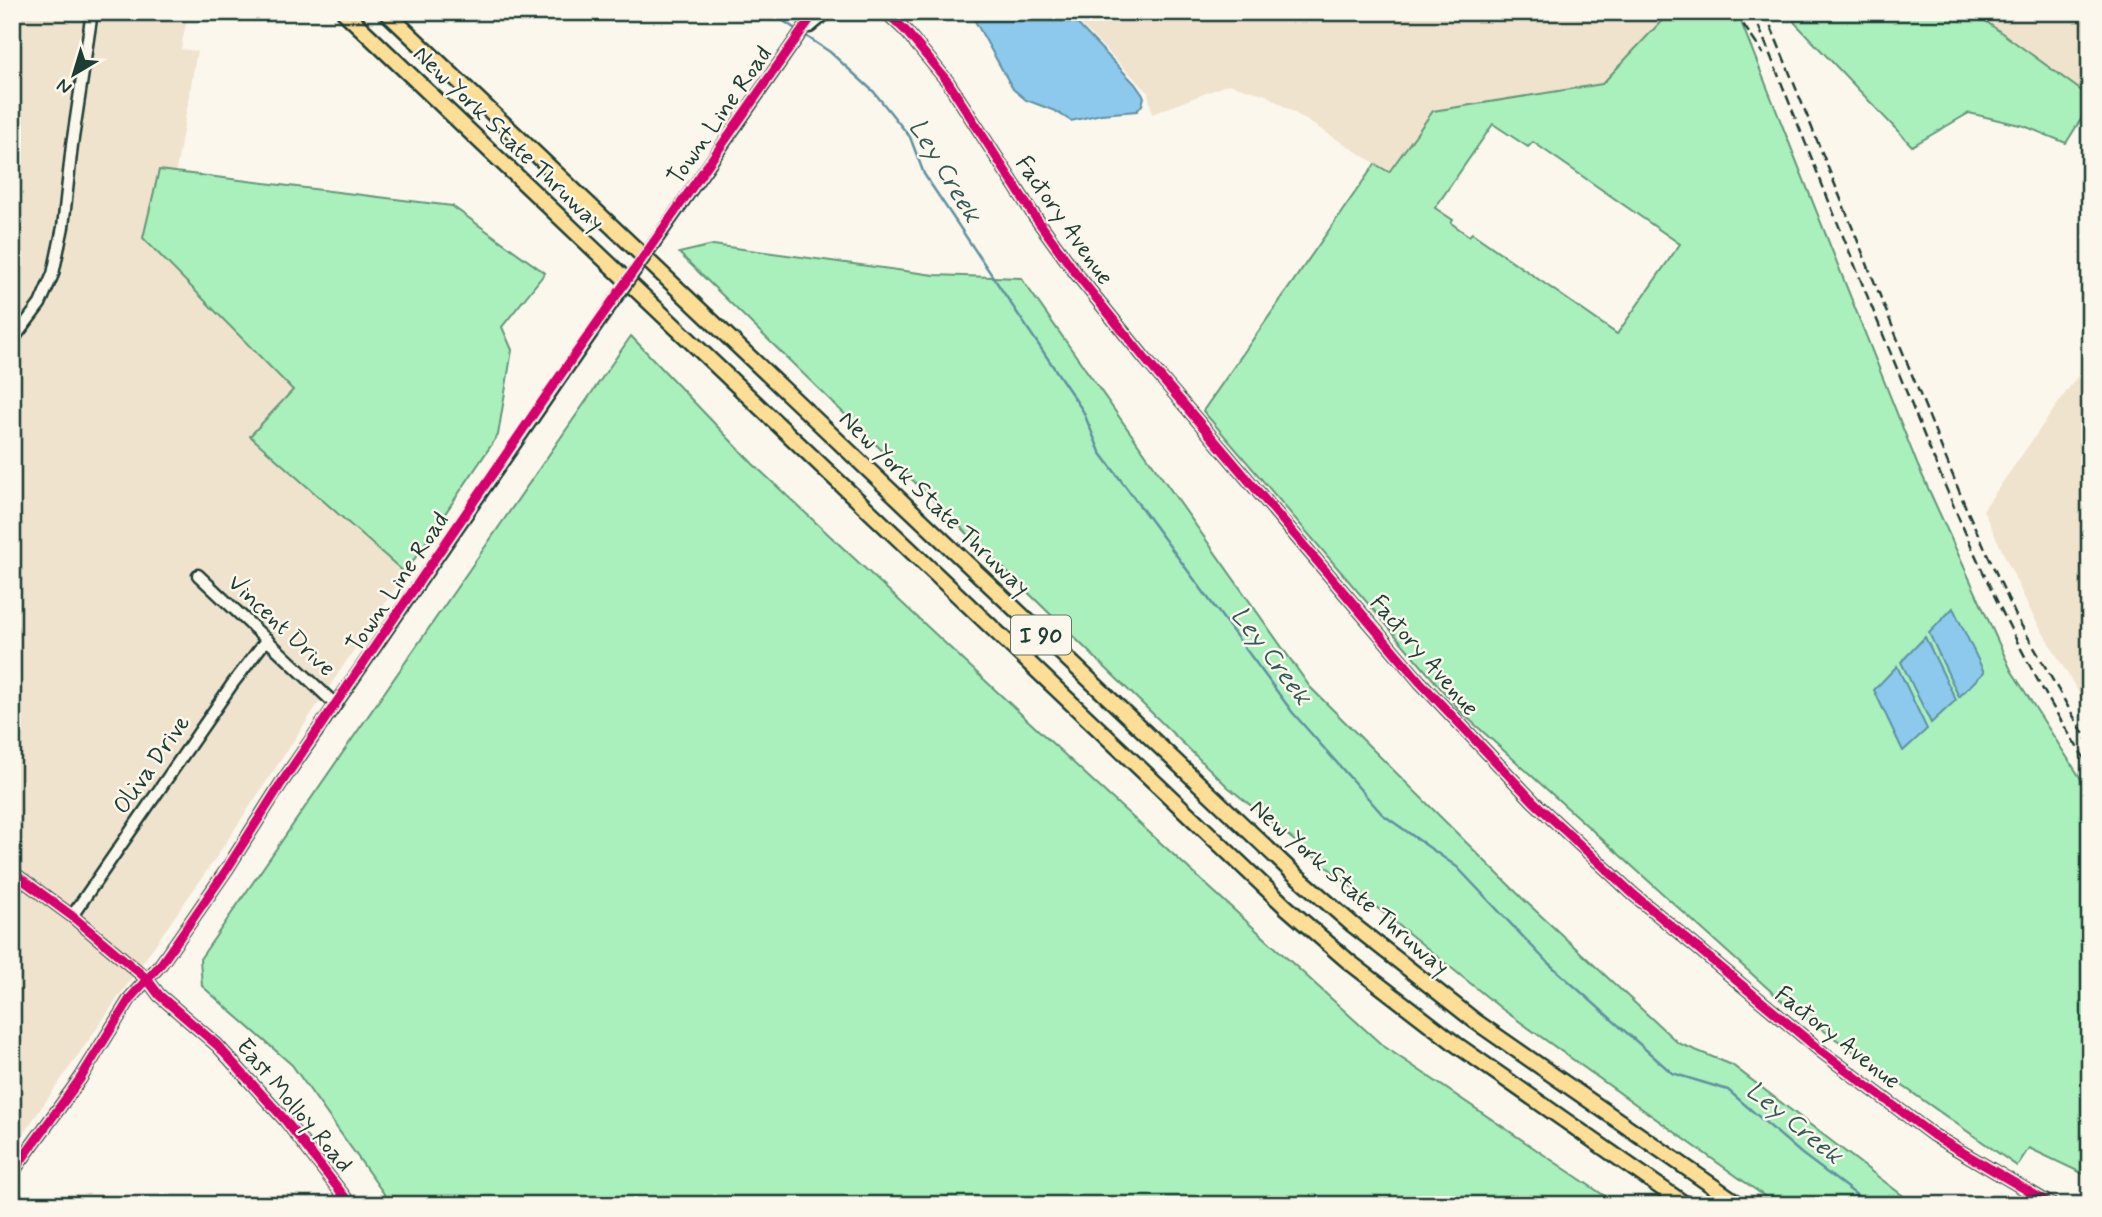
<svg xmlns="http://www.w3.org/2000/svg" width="2102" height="1217" font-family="Mynerve,sans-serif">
	<rect width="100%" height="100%" fill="#fbf7ec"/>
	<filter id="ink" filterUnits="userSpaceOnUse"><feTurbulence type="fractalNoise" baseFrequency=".0143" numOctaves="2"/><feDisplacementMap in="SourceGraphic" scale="14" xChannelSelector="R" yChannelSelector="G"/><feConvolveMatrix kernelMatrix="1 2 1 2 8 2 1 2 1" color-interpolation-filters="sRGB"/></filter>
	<g filter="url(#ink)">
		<path fill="#f0e3ce" d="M 12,12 L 188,12 L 181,49 L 197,51 L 176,171 L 159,171 L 143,239 L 294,390 L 250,436 L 405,573 L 215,859 L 12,1150 Z
			M 1068,12 L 1670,12 L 1602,84 L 1433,111 L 1389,172 L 1266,95 L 1229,84 L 1152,114 L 1148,92 Z
			M 1973,12 L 2090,12 L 2090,97 Z
			M 2090,358 L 2090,712 L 2032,614 L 1983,510 Z"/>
		<path fill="#aaf0bc" stroke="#649678" stroke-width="2" fill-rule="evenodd" d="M 1670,12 L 1737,12 L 1918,466 L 2011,670 L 2090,793 L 2090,1177 L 2029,1148 L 2017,1166 L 1783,1002 L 1461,712 L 1203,411 L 1375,164 L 1389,172 L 1433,111 L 1602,84 ZM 1493,124 L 1528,147 L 1533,142 L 1680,244 L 1617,334 L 1472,233 L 1469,236 L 1451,223 L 1453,220 L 1435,208 Z
			M 1790,12 L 1973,12 L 2090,97 L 2090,105 L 2066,143 L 2024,126 L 1969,113 L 1912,146 L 1795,23 Z
			M 159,170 L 452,206 L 545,273 L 502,327 L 512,350 L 498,435 L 405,573 L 250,436 L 293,390 L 143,238 Z
			M 713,245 L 934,275 L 1021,278 L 1310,687 L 1523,899 L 1678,1043 L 1732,1065 L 1915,1205 L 1777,1205 L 1502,1009 L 1228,787 L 679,253 Z
			M 631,336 L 753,464 L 1095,783 L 1382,1045 L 1618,1205 L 392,1205 L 292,1065 L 202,986 L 200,959 Z"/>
		<path fill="#8cc9ec" stroke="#6091a2" stroke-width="2" d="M 970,12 L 1066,12 L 1135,84 L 1144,97 L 1142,105 L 1137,111 L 1101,114 L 1071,121 L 1055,111 L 1026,100 L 1013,89 Z
			M 1953,608 L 1984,672 L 1959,697 L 1929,633 Z
			M 1925,637 L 1956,700 L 1931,723 L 1901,662 Z
			M 1897,666 L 1927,729 L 1903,751 L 1874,690 Z"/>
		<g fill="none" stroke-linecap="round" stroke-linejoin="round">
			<path stroke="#6091a2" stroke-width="2.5" d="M 770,12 L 830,52 L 874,92 L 910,137 L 924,174 L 1083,411 L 1100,452 L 1293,713 L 1382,814 L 1457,867 L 1546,961 L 1672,1073 L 1728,1090 L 1802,1154 L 1870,1205"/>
			<g stroke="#1f3d34" stroke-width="15">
				<path id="minor" d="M 886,12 L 906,31 L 948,82 L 1033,214 L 1075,272 L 1146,360 L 1420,682 L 1534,802 L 1633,894 L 1822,1052 L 1933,1135 L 2052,1205
					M 810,27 L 828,12
					M 662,232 L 815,12
					M 12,341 L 40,304 L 53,274 L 63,227 L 72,145 L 92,12
					M 198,575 L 336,705
					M 12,872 L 72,916 L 147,979 L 159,995 L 217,1045 L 285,1120 L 351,1205
					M 72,916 L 233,683 L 267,639
					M 12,1173 L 80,1079 L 131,997 L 161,964 L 187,927 L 227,869 L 280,785 L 607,311"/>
			</g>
			<g stroke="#1f3d34" stroke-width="19">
				<path id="highway" d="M 344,12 L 1286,907 L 1348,961 L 1457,1045 L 1686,1205
					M 386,12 L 1290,870 L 1353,925 L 1475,1021 L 1740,1205"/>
			</g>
			<use href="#minor" stroke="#fbf7ec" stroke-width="10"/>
			<use href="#highway" stroke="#fdde96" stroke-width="14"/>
			<path stroke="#1f3d34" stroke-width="2.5" stroke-dasharray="10 5" stroke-linecap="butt" d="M 1735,12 L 1763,54
				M 1753,12 C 1801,132 1849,252 1898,371 C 1953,508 2008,642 2090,767
				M 1765,12 L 1966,508 L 2016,616 L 2090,745"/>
			<g stroke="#1f3d34" stroke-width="15" stroke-linecap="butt">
				<path id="minor-bridge" d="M 607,311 L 662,232"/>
			</g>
			<use href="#minor-bridge" stroke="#fbf7ec" stroke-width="10"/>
			<g stroke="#fbf7ec" stroke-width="13">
				<path id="cycleway" d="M 886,12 L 906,31 L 948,82 L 1033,214 L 1075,272 L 1146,360 L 1420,682 L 1534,802 L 1633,894 L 1822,1052 L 1933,1135 L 2052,1205
					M 12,872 L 72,916 L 147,979 L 159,995 L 217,1045 L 285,1120 L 351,1205
					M 12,1173 L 80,1079 L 131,997 L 161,964 L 187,927 L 227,869 L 280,785 L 550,390 L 815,12"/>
			</g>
			<use href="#cycleway" stroke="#d6006c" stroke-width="9"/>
		</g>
	</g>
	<g text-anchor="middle" stroke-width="5" stroke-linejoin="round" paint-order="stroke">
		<rect fill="#fbf7ec" stroke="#61756b" stroke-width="2" x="1011" y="615.5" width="60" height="39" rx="5"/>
		<g font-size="23" font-weight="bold" fill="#1f3d34">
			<text x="1041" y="643">I 90</text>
		</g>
		<g font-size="24" fill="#1f3d34" stroke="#fbf7ec">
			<text transform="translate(719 115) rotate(-55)" y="8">Town Line Road</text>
			<text transform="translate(509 138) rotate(44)" y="8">New York State Thruway</text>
			<text transform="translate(1065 220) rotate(55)" y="8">Factory Avenue</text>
			<text transform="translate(935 503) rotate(44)" y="8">New York State Thruway</text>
			<text transform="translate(397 582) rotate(-56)" y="8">Town Line Road</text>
			<text transform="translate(282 625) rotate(43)" y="8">Vincent Drive</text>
			<text transform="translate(1425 655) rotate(49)" y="8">Factory Avenue</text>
			<text transform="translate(151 764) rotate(-55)" y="8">Oliva Drive</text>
			<text transform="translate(1350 887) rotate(41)" y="8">New York State Thruway</text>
			<text transform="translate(1838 1037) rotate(38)" y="8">Factory Avenue</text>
			<text transform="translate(295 1105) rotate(50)" y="8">East Molloy Road</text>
		</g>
		<g font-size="26" font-style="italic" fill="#355959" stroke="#fbf7ec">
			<text transform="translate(946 170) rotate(59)" y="9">Ley Creek</text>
			<text transform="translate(1272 655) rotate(53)" y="9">Ley Creek</text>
			<text transform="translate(1795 1122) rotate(39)" y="9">Ley Creek</text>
		</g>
	</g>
	<rect width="2102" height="1217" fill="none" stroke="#fbf7ec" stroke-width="42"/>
	<rect x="21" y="21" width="2060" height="1175" fill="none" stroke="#1f3d34" stroke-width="2.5" filter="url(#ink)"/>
	<g transform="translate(74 74) rotate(218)" stroke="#fbf7ec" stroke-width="5" paint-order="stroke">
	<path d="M0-5L12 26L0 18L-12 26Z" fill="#1f3d34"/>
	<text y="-10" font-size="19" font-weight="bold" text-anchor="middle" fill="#1f3d34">N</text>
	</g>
</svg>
